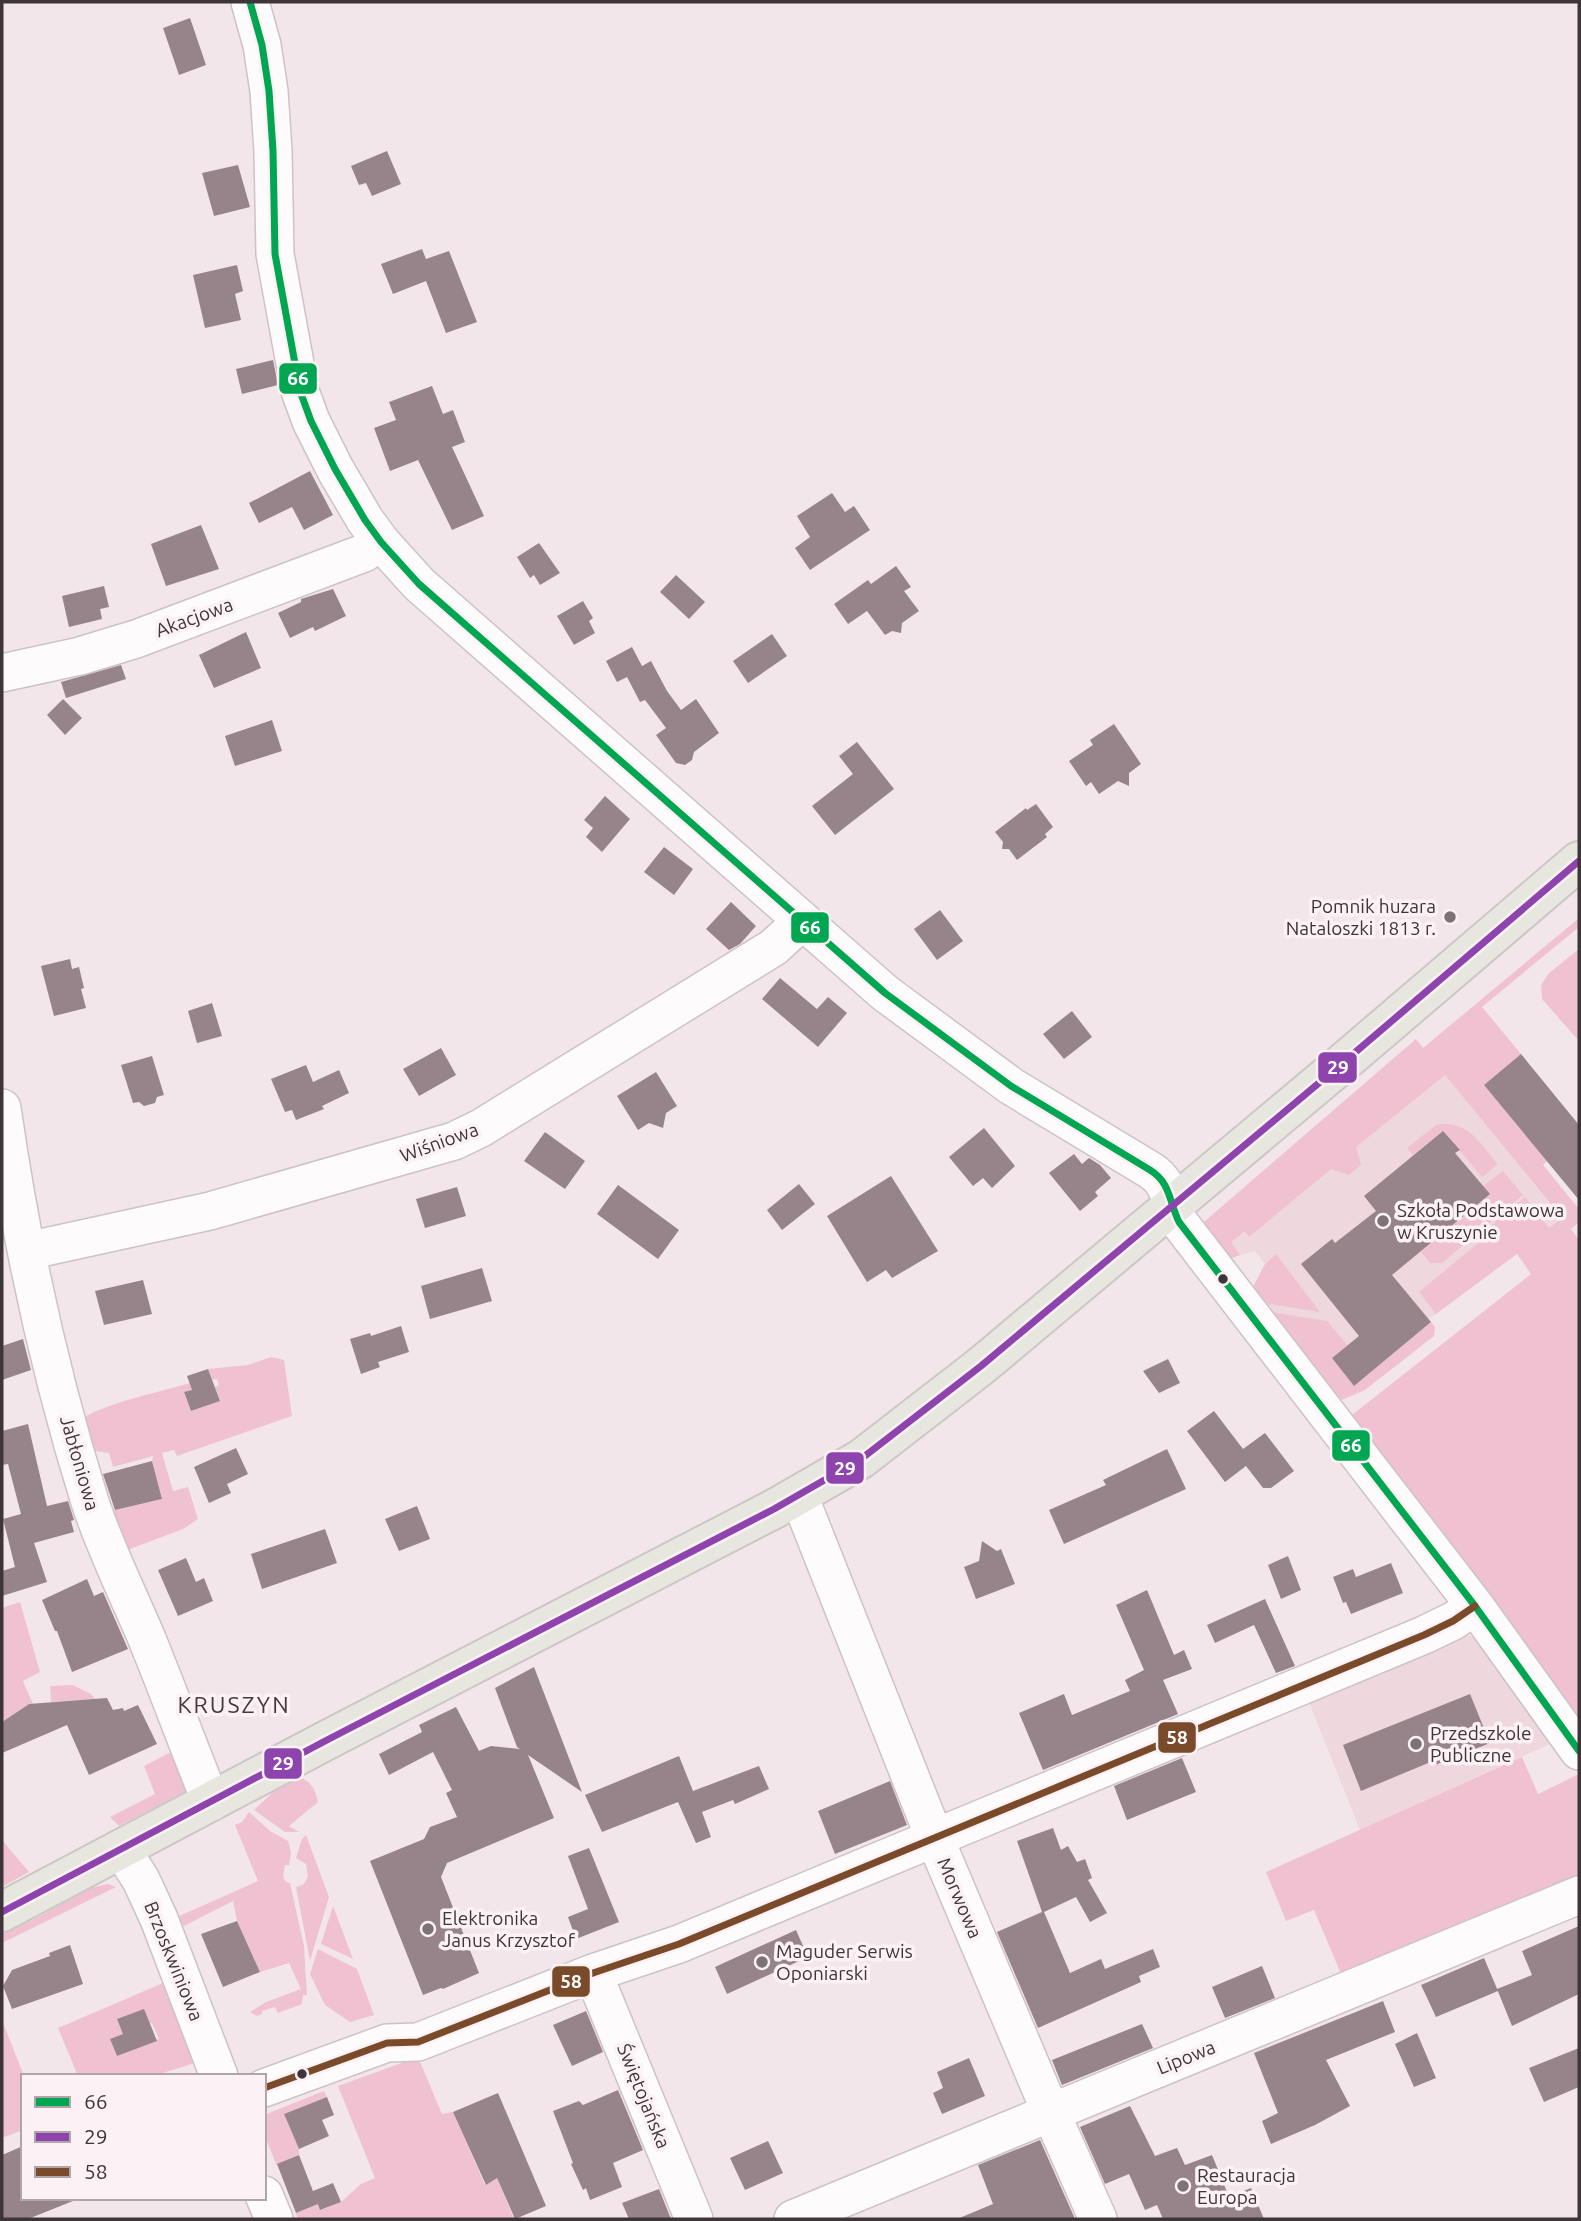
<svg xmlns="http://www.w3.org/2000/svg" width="1581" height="2221" font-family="Ubuntu,sans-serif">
	<rect width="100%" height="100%" fill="#f3e6ea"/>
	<path fill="#eed7dd" d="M 1416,1039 L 1562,1219 L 1429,1319 L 1431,1322 L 1337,1402 L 1252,1289 L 1265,1264 L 1255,1251 L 1231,1258 L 1204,1222 Z
		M 1467,1635 L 1493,1645 L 1559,1740 L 1360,1830 L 1309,1702 Z"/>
	<path fill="#f0c2d1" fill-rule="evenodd" d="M 1579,918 L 1579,927 L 1482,1007 L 1521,1054 L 1484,1085 L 1547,1161 L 1543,1165 L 1579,1209 L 1579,1222 L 1571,1229 L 1579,1240 L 1579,1751 L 1338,1426 L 1531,1274 L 1517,1254 L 1436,1314 L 1419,1292 L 1483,1239 L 1480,1235 L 1525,1197 L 1549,1228 L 1562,1218 L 1445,1075 L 1356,1147 L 1361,1165 L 1349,1175 L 1331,1169 L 1249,1237 L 1245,1231 L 1231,1242 L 1240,1255 L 1231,1258 L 1204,1222 L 1416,1039 L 1423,1048 Z
		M 1579,949 L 1579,1041 L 1542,999 L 1541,985 L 1549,973 Z
		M 1442,1124 C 1470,1122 1481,1145 1498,1164 L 1482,1177 L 1443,1131 L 1413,1155 L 1407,1148 L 1436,1125 Z
		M 1503,1171 L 1523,1195 L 1442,1263 L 1430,1263 L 1421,1252 L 1489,1194 L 1483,1186 Z
		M 1276,1254 L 1320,1312 L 1270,1304 L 1265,1306 L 1252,1289 L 1265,1264 Z
		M 1270,1312 L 1327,1321 L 1347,1345 L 1332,1358 L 1354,1386 L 1431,1322 L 1435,1327 L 1434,1336 L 1365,1390 L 1337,1402 Z
		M 271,1357 L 284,1360 L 292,1416 L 177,1456 L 174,1450 L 162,1453 L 173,1491 L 188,1487 L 198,1519 L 183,1529 L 122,1552 L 103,1513 L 162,1499 L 152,1461 L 153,1456 L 113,1467 L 109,1453 L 94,1451 L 80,1421 C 96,1405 164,1391 190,1383 L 192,1390 L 184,1393 L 191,1411 L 220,1401 L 215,1387 L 219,1385 L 217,1379 L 212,1380 L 208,1369 L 248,1365 Z
		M 20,1602 L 40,1672 L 23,1681 L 33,1704 L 27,1705 L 2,1722 L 2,1608 Z
		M 73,1685 L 91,1694 L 95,1699 L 51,1702 L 50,1686 Z
		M 179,1748 L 196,1786 L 119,1826 L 110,1817 L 155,1794 L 144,1766 Z
		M 1522,1757 L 1538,1794 L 1579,1774 L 1579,1877 L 1342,1976 L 1314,1910 L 1286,1921 L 1266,1872 Z
		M 301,1778 C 311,1781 316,1791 318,1802 L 289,1826 L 299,1832 L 285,1832 L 254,1810 L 274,1791 Z
		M 249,1812 L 270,1831 L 288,1841 L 291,1852 L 289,1865 L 285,1865 L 283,1876 L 286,1882 L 290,1883 L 304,1946 L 307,1995 L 303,1995 L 302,2004 L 278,2013 L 275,2007 L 262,2011 L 262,2014 L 257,2016 L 250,2012 L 266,2002 L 301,1989 L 289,1963 L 260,1972 L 237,1921 L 233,1901 L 184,1926 L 177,1917 L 258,1881 L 235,1825 L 242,1822 Z
		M 306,1835 L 329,1897 L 310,1961 L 296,1887 L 303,1885 L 308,1877 L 306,1864 L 296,1858 L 302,1839 Z
		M 2,1840 L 29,1872 L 2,1887 Z
		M 108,1884 L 116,1887 L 2,1943 L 2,1934 L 40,1916 L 90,1888 Z
		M 333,1906 L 353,1959 L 321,1944 Z
		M 318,1949 L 357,1969 L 374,2015 L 350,2022 L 325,2005 L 310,1974 Z
		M 163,1983 L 195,2063 L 153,2076 L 78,2076 L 58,2028 ZM 152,2023 L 159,2039 L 117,2056 L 110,2039 Z
		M 2,2020 L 24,2076 L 23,2130 L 2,2138 Z
		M 418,2057 L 442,2114 L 453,2112 L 485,2185 L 497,2178 L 514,2219 L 298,2219 L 296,2213 L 318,2204 L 321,2210 L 341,2202 L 361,2184 L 375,2178 L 338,2086 Z
		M 324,2091 L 327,2097 L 284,2114 L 299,2149 L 299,2155 L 277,2166 L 264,2134 L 264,2115 Z"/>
	<path fill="#97848b" d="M 190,18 L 206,65 L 179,75 L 163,28 Z
		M 387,151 L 401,184 L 372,196 L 366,183 L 359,185 L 351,166 Z
		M 238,165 L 250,207 L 214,216 L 202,173 Z
		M 422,249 L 426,259 L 449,251 L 477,322 L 446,333 L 426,281 L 393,294 L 381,264 Z
		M 237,265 L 243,291 L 235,294 L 241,320 L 205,328 L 193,275 Z
		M 273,360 L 278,385 L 242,394 L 236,369 Z
		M 432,386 L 443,414 L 453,410 L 465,442 L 452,447 L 484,516 L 452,530 L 418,460 L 390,471 L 374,428 L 396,420 L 389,402 Z
		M 310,471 L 333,515 L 304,530 L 292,507 L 259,523 L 249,503 Z
		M 832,493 L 845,512 L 854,506 L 870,530 L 810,570 L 795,548 L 810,537 L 797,516 Z
		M 201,525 L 219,569 L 166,586 L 151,544 Z
		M 539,543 L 560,573 L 540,585 L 534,575 L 530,578 L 517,557 Z
		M 896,566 L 911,587 L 904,591 L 919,611 L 902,623 L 901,633 L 892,631 L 885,635 L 867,611 L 848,624 L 834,604 L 868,580 L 871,584 Z
		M 676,575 L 705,602 L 689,619 L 660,592 Z
		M 104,586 L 109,607 L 100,609 L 102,619 L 69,627 L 62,596 Z
		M 333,589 L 346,616 L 315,631 L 313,627 L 290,638 L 278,613 L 301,602 L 301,599 Z
		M 583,601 L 593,618 L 589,621 L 595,633 L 574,645 L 557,616 Z
		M 246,632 L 261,668 L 214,688 L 199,655 Z
		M 772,634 L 787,656 L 748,683 L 733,661 Z
		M 632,647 L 642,666 L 651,661 L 667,691 L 681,710 L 696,699 L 719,733 L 694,752 L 692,760 L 685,765 L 676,763 L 656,735 L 666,728 L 645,700 L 640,702 L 627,677 L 617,682 L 606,661 Z
		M 121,665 L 126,679 L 66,698 L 61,682 Z
		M 63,699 L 82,718 L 65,735 L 47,715 Z
		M 272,720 L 282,751 L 235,766 L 225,736 Z
		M 1114,724 L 1141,764 L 1129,773 L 1129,786 L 1118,781 L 1099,794 L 1091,782 L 1086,786 L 1069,761 L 1093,745 L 1090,740 Z
		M 857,742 L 894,789 L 835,835 L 812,806 L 853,774 L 839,756 Z
		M 605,796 L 630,819 L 602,852 L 586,837 L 593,828 L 584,820 Z
		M 1036,804 L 1053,827 L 1045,834 L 1047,837 L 1017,860 L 1009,849 L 1002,849 L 1003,842 L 995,832 L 1026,808 L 1027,810 Z
		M 664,847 L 693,869 L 674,895 L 644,872 Z
		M 731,902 L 756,926 L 740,944 L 729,950 L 706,929 Z
		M 940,910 L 963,941 L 937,960 L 914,929 Z
		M 70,959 L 72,969 L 79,967 L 84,988 L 81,989 L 86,1008 L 54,1016 L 41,966 Z
		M 780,978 L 817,1009 L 828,997 L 847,1013 L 818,1047 L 762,999 Z
		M 212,1003 L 222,1036 L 197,1043 L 188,1011 Z
		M 1072,1011 L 1092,1037 L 1064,1059 L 1043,1034 Z
		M 441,1048 L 456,1075 L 419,1096 L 403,1069 Z
		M 1521,1054 L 1579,1125 L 1579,1200 L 1484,1085 Z
		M 152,1056 L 164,1095 L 157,1097 L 155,1103 L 144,1106 L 139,1102 L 133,1103 L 121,1065 Z
		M 306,1065 L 313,1082 L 339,1070 L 349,1093 L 322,1106 L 324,1109 L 296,1120 L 292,1110 L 285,1112 L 271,1079 Z
		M 656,1072 L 677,1106 L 666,1113 L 663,1128 L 649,1123 L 638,1130 L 617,1096 Z
		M 984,1128 L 1015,1166 L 992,1188 L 983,1178 L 973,1186 L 949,1157 Z
		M 1443,1131 L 1460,1150 L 1455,1153 L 1490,1194 L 1392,1275 L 1431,1322 L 1354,1386 L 1332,1358 L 1359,1336 L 1301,1264 L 1332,1239 L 1335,1243 L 1376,1211 L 1364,1196 Z
		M 545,1132 L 585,1161 L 565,1189 L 524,1161 Z
		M 1074,1154 L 1082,1164 L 1089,1158 L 1100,1165 L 1111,1178 L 1095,1192 L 1098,1196 L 1080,1211 L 1049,1173 Z
		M 891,1176 L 938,1251 L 892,1278 L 886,1270 L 867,1282 L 827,1216 Z
		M 799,1184 L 815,1204 L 782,1230 L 767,1210 Z
		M 618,1185 L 679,1230 L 658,1259 L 597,1214 Z
		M 457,1187 L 466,1216 L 425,1228 L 416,1199 Z
		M 482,1268 L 492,1301 L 430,1319 L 421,1286 Z
		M 143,1280 L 152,1314 L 104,1325 L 95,1291 Z
		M 401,1326 L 409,1352 L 378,1362 L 380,1367 L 361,1374 L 350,1339 L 370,1333 L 371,1336 Z
		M 23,1339 L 31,1370 L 2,1380 L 2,1346 Z
		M 1168,1359 L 1180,1383 L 1159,1393 L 1143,1371 Z
		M 208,1369 L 220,1401 L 191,1411 L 184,1392 L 192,1390 L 187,1376 Z
		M 1214,1411 L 1243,1449 L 1265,1433 L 1294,1471 L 1271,1488 L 1263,1488 L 1246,1466 L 1225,1482 L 1187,1431 Z
		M 28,1424 L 47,1506 L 68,1501 L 74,1520 L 71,1521 L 74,1532 L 34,1543 L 47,1582 L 2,1596 L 2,1571 L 15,1567 L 3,1519 L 21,1514 L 8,1464 L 2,1465 L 2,1431 Z
		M 236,1448 L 248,1474 L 227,1484 L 231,1493 L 209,1503 L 194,1467 Z
		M 1167,1449 L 1186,1489 L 1064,1544 L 1049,1510 L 1106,1485 L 1103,1480 Z
		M 152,1461 L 162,1499 L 115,1510 L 103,1474 Z
		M 417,1506 L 430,1539 L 399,1551 L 385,1519 Z
		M 325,1529 L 337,1563 L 262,1589 L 251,1554 Z
		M 982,1541 L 997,1551 L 1001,1549 L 1015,1584 L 976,1599 L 964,1567 L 979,1561 Z
		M 1288,1556 L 1301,1590 L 1281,1599 L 1268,1565 Z
		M 186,1558 L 196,1582 L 204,1578 L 213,1601 L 178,1616 L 158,1570 Z
		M 1391,1563 L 1403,1593 L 1351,1614 L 1346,1602 L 1343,1603 L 1333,1577 L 1353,1569 L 1356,1577 Z
		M 87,1579 L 94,1596 L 103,1592 L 128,1649 L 72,1672 L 57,1631 L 55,1631 L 42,1600 Z
		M 1147,1590 L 1174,1655 L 1184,1650 L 1192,1669 L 1163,1680 L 1178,1714 L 1043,1770 L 1019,1713 L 1064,1694 L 1072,1715 L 1130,1691 L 1125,1680 L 1144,1670 L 1116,1605 Z
		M 1265,1599 L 1295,1666 L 1276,1673 L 1254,1625 L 1215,1643 L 1207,1625 Z
		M 534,1667 L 582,1792 L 528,1755 L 554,1818 L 447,1863 L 441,1877 L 479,1973 L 443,1989 L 441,1988 L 423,1995 L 370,1861 L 424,1839 L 430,1827 L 457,1817 L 446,1793 L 452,1790 L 433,1752 L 389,1775 L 379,1754 L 422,1732 L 419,1725 L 456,1707 L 479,1751 L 491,1746 L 520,1749 L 517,1747 L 495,1688 Z
		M 1470,1694 L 1490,1743 L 1435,1765 L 1433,1761 L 1361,1791 L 1343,1745 Z
		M 107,1698 L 113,1710 L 123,1708 L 124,1711 L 138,1705 L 157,1744 L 89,1775 L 67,1725 L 2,1753 L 2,1722 L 29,1704 Z
		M 679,1756 L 693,1791 L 759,1766 L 769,1789 L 735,1804 L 733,1800 L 702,1812 L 711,1837 L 696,1843 L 678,1802 L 602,1832 L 585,1795 Z
		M 1182,1758 L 1196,1792 L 1127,1820 L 1114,1786 Z
		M 890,1781 L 907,1825 L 835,1854 L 818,1811 Z
		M 1053,1828 L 1061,1850 L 1068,1846 L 1077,1862 L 1085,1859 L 1092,1878 L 1088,1880 L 1107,1913 L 1090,1922 L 1076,1897 L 1044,1912 L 1070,1973 L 1101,1959 L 1105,1969 L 1153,1949 L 1160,1967 L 1139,1976 L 1141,1982 L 1038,2028 L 997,1932 L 1042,1912 L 1017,1841 Z
		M 589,1848 L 619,1922 L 576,1939 L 568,1917 L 588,1909 L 568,1856 Z
		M 237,1921 L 260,1972 L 223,1987 L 201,1934 Z
		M 1579,1926 L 1579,1994 L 1512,2026 L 1497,1989 L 1532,1975 L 1522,1951 Z
		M 796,1930 L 808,1957 L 727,1994 L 715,1967 Z
		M 70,1945 L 83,1984 L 12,2009 L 3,1986 L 12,1970 L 50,1956 L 49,1953 Z
		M 1484,1958 L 1498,1991 L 1436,2017 L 1421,1985 Z
		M 1262,1966 L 1275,1998 L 1225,2018 L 1212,1987 Z
		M 1383,2001 L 1395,2032 L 1326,2060 L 1350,2106 L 1315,2125 L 1271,2144 L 1262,2121 L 1278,2113 L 1254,2053 Z
		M 144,2009 L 157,2041 L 117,2056 L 110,2039 L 123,2034 L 117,2019 Z
		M 586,2011 L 603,2052 L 572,2066 L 553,2025 Z
		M 1142,2024 L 1153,2048 L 1062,2085 L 1052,2060 Z
		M 1417,2033 L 1436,2078 L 1414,2087 L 1395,2044 Z
		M 1579,2048 L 1579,2087 L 1544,2102 L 1529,2068 Z
		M 969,2058 L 985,2096 L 942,2114 L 933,2093 L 943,2088 L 937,2072 Z
		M 618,2090 L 643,2150 L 613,2163 L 622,2187 L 590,2200 L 586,2188 L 583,2190 L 571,2164 L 573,2163 L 553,2111 L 579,2101 L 583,2105 Z
		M 498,2093 L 546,2206 L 515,2219 L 497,2178 L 486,2185 L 453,2112 Z
		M 327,2097 L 334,2115 L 322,2120 L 329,2136 L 299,2149 L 284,2114 Z
		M 1130,2106 L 1155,2156 L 1177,2148 L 1185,2165 L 1212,2155 L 1229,2197 L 1251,2188 L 1264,2219 L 1163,2219 L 1157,2205 L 1145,2210 L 1129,2174 L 1105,2184 L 1080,2127 Z
		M 1040,2140 L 1075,2219 L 957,2219 L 993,2204 L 978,2165 Z
		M 768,2141 L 783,2173 L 745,2190 L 730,2158 Z
		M 23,2146 L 23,2198 L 78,2199 L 28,2219 L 2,2219 L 2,2155 Z
		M 299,2155 L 318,2204 L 296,2213 L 277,2164 Z
		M 333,2183 L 341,2202 L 320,2210 L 313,2191 Z
		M 659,2189 L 671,2219 L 629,2219 L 622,2203 Z"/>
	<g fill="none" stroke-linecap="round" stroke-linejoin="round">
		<g stroke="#cdc3c6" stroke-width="40">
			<path id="minor" d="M 250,2 L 262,45 L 269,91 L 273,151 L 275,254 L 300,391 L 311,421 L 335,469 L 365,520 L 381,542 L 419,584 L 885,993 L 1011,1086 L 1150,1170 C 1171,1183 1169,1202 1179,1222 L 1475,1606 L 1579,1751
				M 2,673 L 80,656 L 136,639 L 364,553 L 381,542
				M 2,1108 C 21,1241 50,1374 90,1502 C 105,1548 128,1594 147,1639 C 169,1693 189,1748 211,1802
				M 27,1251 L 210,1211 L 454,1141 L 481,1128 L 774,947 L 802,921
				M 799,1496 L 935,1839 L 1051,2113 L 1098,2219
				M 122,1850 L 141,1880 L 159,1919 L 219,2076
				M 593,1973 L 694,2219
				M 264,2088 L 387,2043 L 418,2042 L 593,1973 L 679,1944 L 1424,1635 L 1453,1621 L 1475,1606
				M 264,2195 L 274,2219
				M 793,2219 L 1579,1895"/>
		</g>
		<g stroke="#cdc6c8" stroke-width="42">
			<path id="major" d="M 2,1912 L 327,1740 L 774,1509 L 861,1459 L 981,1366 L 1338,1067 L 1579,861"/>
		</g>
		<use href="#minor" stroke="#fdfbfc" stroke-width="37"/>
		<use href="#major" stroke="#e7e7df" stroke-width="38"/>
		<g stroke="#fcf2f5" stroke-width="12">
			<path id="bus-1" d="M 250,2 L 262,45 L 269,91 L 273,151 L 275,254 L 300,391 L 311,421 L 335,469 L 365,520 L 381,542 L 419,584 L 885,993 L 1011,1086 L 1150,1170 C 1171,1183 1169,1202 1179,1222 L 1475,1606 L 1579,1751"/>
		</g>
		<g stroke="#fcf2f5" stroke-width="12">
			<path id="bus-2" d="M 2,1912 L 327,1740 L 774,1509 L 861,1459 L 981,1366 L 1338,1067 L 1579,861"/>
		</g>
		<g stroke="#fcf2f5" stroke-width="12">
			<path id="bus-3" d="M 264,2088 L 387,2043 L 418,2042 L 593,1973 L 679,1944 L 1424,1635 L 1453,1621 L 1475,1606"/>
		</g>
		<use href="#bus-1" stroke="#00a651" stroke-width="7"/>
		<use href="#bus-2" stroke="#8e44ad" stroke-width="7"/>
		<use href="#bus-3" stroke="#7a4b2a" stroke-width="7"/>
	</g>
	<g fill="#7d7376" stroke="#fcf2f5" stroke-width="2.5">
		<circle cx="1450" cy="917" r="7"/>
		<circle cx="1383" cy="1221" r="7"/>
		<circle cx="1416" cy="1744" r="7"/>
		<circle cx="428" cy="1929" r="7"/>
		<circle cx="762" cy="1962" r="7"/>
		<circle cx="1183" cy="2186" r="7"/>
	</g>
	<g fill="#3e3538" stroke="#fcf2f5" stroke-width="2.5">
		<circle cx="1223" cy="1279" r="6"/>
		<circle cx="302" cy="2074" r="6"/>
	</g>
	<g text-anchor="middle" stroke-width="7" stroke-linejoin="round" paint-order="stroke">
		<g font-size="19" fill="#3e3538" stroke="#fcf2f5">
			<text transform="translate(194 617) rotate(-20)" y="7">Akacjowa</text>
			<text transform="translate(439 1142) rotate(-20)" y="7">Wiśniowa</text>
			<text transform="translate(80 1463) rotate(74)" y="7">Jabłoniowa</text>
			<text transform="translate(960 1898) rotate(67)" y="7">Morwowa</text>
			<text transform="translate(174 1961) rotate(68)" y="7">Brzoskwiniowa</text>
			<text transform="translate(1186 2057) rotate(-22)" y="7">Lipowa</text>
			<text transform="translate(644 2096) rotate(68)" y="7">Świętojańska</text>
		</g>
		<g font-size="19" fill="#3e3538" stroke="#fcf2f5" text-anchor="start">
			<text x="1436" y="913" text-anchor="end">Pomnik huzara<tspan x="1436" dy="22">Nataloszki 1813 r.</tspan></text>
			<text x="1397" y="1217">Szkoła Podstawowa<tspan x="1397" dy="22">w Kruszynie</tspan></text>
			<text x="1430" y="1740">Przedszkole<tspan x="1430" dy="22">Publiczne</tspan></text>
			<text x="442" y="1925">Elektronika<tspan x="442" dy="22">Janus Krzysztof</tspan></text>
			<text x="776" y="1958">Maguder Serwis<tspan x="776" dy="22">Oponiarski</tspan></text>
			<text x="1197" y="2182">Restauracja<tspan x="1197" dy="22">Europa</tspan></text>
		</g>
		<g font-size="23" letter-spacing="2" fill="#48363b" stroke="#fcf2f5">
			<text x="234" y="1713">KRUSZYN</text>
		</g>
	</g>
	<g stroke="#fcf2f5" stroke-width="2.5">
		<rect x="278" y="362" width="40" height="33" rx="7" fill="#00a651"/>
		<rect x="790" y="911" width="40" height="33" rx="7" fill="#00a651"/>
		<rect x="1317" y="1051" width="41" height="33" rx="7" fill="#8e44ad"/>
		<rect x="1331" y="1429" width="40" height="33" rx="7" fill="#00a651"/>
		<rect x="825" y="1451" width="40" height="34" rx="7" fill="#8e44ad"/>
		<rect x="1157" y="1721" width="40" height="33" rx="7" fill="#7a4b2a"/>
		<rect x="263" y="1747" width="40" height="33" rx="7" fill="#8e44ad"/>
		<rect x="551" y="1965" width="40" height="33" rx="7" fill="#7a4b2a"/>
	</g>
	<g font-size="19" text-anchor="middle" font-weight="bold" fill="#fff">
		<text x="298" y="385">66</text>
		<text x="810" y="934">66</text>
		<text x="1338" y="1074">29</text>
		<text x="1351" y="1452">66</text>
		<text x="845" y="1475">29</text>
		<text x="1177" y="1744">58</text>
		<text x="283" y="1770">29</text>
		<text x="571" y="1988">58</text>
	</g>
	<rect width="1581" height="2221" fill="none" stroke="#3e3538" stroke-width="7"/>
	<rect x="21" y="2074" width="245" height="126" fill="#fcf2f5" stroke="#b0a6a9" stroke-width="2"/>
	<rect x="35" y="2097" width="35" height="10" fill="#00a651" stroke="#b0a6a9" stroke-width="2"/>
	<text x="84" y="2109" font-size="21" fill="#3e3538">66</text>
	<rect x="35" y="2132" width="35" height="10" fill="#8e44ad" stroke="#b0a6a9" stroke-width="2"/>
	<text x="84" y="2144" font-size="21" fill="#3e3538">29</text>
	<rect x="35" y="2167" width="35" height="10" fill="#7a4b2a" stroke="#b0a6a9" stroke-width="2"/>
	<text x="84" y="2179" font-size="21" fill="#3e3538">58</text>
</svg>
